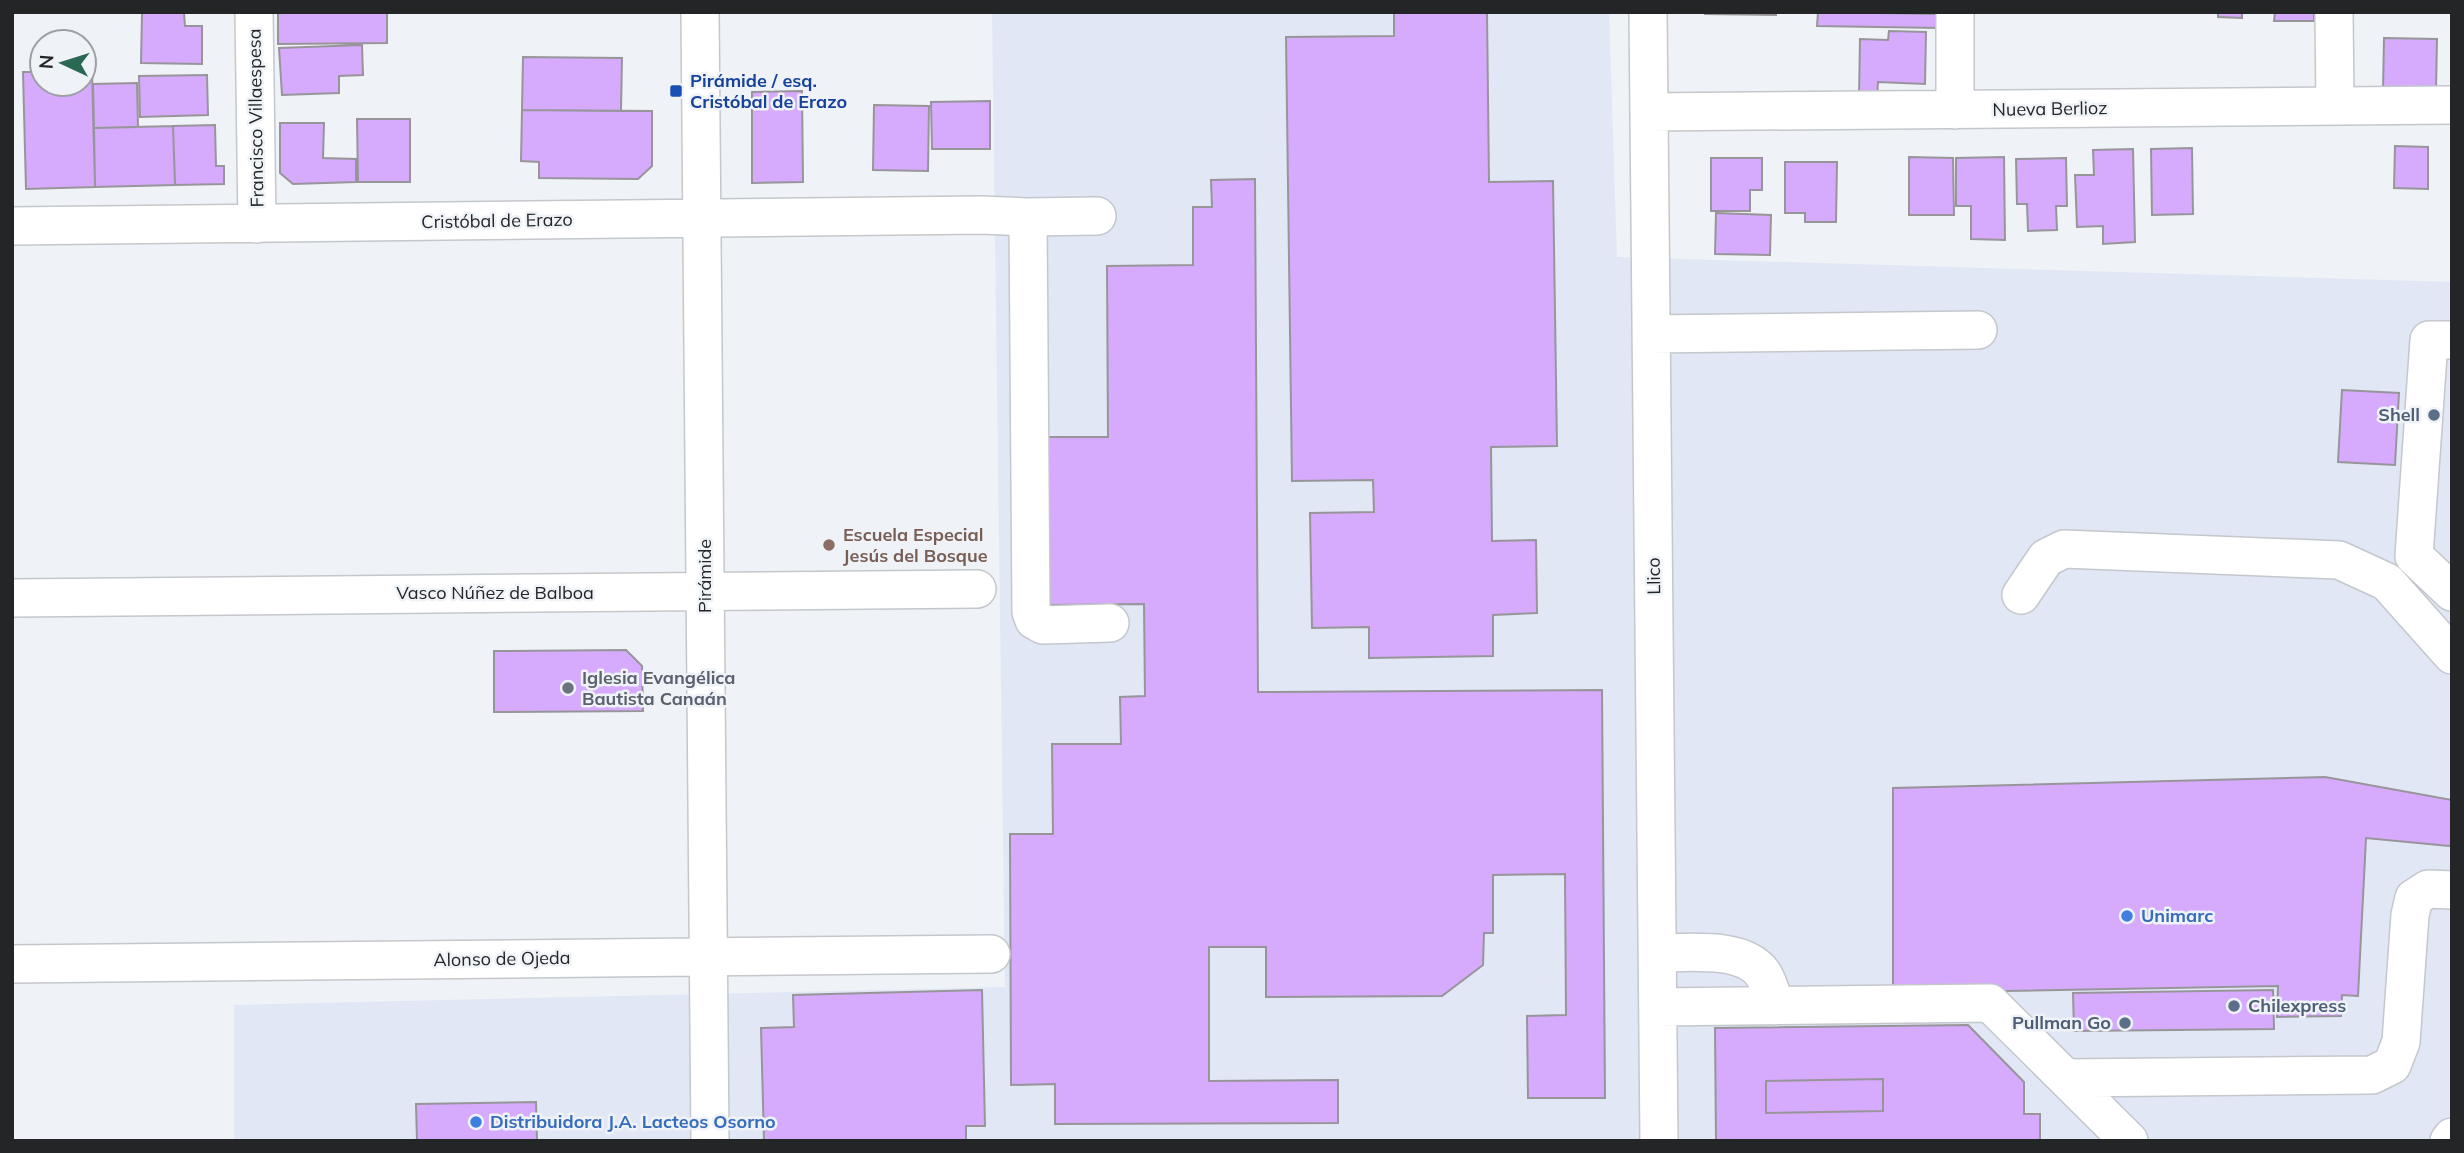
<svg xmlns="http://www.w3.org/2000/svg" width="2464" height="1153" font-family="Mulish,sans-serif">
	<rect width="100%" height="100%" fill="#eff2f7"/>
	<path fill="#e1e7f4" d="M 992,12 L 1609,12 L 1617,257 L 2452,282 L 2452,1141 L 234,1141 L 234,1005 L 1005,987 Z"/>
	<path fill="#d6abfd" stroke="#98959a" stroke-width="2" fill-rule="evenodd" d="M 278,12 L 387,12 L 387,43 L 278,44 Z
		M 1394,12 L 1487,12 L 1489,182 L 1553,181 L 1557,446 L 1491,447 L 1492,541 L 1536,540 L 1537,613 L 1493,615 L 1493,656 L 1369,658 L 1369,627 L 1312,628 L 1310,513 L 1374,512 L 1373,480 L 1292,481 L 1286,37 L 1394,36 Z
		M 1705,12 L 1776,12 L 1776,15 L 1705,14 Z
		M 1818,12 L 1939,14 L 1939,28 L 1817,26 Z
		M 2218,12 L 2242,12 L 2242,18 L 2218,17 Z
		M 2275,12 L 2314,12 L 2314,21 L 2274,21 Z
		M 142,13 L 184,13 L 185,26 L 202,26 L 202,64 L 141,63 Z
		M 1889,31 L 1926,32 L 1925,84 L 1878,82 L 1877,98 L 1859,98 L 1860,39 L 1888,40 Z
		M 2384,38 L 2437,39 L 2436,91 L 2383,90 Z
		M 362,45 L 363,75 L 339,76 L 339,93 L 282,95 L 279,48 Z
		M 523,57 L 622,58 L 621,111 L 522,110 Z
		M 84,71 L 92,71 L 95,187 L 26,189 L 23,72 L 42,72 L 42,84 L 84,84 Z
		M 207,75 L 208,115 L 140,117 L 139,76 Z
		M 137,83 L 138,127 L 94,128 L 93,84 Z
		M 802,91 L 803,182 L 752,183 L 752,92 Z
		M 990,101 L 990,149 L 932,149 L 931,102 Z
		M 874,105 L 929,106 L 928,171 L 873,170 Z
		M 522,110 L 652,111 L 652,166 L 638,179 L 539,178 L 539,162 L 521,161 Z
		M 357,119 L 410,119 L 410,182 L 358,182 Z
		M 280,123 L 324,123 L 323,158 L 356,159 L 356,182 L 293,184 L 280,173 Z
		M 215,125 L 216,166 L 224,166 L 224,184 L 175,185 L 173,126 Z
		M 173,126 L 175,185 L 95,187 L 94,128 Z
		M 2395,146 L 2428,147 L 2428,189 L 2394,188 Z
		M 2192,148 L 2193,214 L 2152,215 L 2151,149 Z
		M 2133,149 L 2135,242 L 2103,244 L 2103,226 L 2077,227 L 2075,175 L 2094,175 L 2093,150 Z
		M 1909,157 L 1953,158 L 1954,215 L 1909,215 Z
		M 2004,157 L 2005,240 L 1971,239 L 1971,206 L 1956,206 L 1956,158 Z
		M 1711,158 L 1762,158 L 1762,190 L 1750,190 L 1750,211 L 1711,211 Z
		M 2066,158 L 2067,206 L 2056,206 L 2057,230 L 2028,231 L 2027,204 L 2017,204 L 2016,159 Z
		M 1785,162 L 1837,162 L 1836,222 L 1805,222 L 1805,213 L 1785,213 Z
		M 1255,179 L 1258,692 L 1602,690 L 1605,1098 L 1528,1098 L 1527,1016 L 1566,1015 L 1565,874 L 1493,875 L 1493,933 L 1484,933 L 1483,965 L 1442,996 L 1266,997 L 1266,947 L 1209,947 L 1209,1081 L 1338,1080 L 1338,1123 L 1055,1124 L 1055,1084 L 1011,1085 L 1010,834 L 1053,834 L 1052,744 L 1121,744 L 1120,697 L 1145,696 L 1144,604 L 1049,605 L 1048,437 L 1108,437 L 1107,266 L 1193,265 L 1193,207 L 1212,207 L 1211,180 Z
		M 1716,213 L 1771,215 L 1770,255 L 1715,254 Z
		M 2342,390 L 2399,393 L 2395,465 L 2338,462 Z
		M 626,650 L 642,666 L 643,711 L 494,712 L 494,651 Z
		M 2325,777 L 2452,800 L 2452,844 L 2449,846 L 2366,838 L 2358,996 L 2342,995 L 2341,1016 L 2277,1017 L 2278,986 L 1893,993 L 1893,788 Z
		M 982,990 L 985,1126 L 966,1126 L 966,1141 L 764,1141 L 761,1028 L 794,1027 L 793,995 Z
		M 2273,990 L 2274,1029 L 2074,1031 L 2073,993 Z
		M 1968,1025 L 2024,1082 L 2024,1114 L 2040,1114 L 2040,1141 L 1716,1141 L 1715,1028 ZM 1883,1079 L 1883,1111 L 1766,1113 L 1766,1081 Z
		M 1883,1079 L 1883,1111 L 1766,1113 L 1766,1081 Z
		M 536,1102 L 537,1141 L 417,1141 L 416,1104 Z"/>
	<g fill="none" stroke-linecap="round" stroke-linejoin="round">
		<g stroke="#c4c7cc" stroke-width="40">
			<path id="minor" d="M 254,12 L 257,224
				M 700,12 L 710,1141
				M 1648,12 L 1659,1141
				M 1955,12 L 1955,110
				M 2334,12 L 2335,106
				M 1649,112 L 2452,105
				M 1028,217 L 1031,612 L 1034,620 L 1043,625 L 1110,623
				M 12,226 L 981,215 L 1028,217 L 1097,216
				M 1651,334 L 1978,330
				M 2452,340 L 2429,340 L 2414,556 L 2452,592
				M 2021,595 L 2046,558 L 2064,549 L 2339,560 L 2387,582 L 2452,655
				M 12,598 L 977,589
				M 1658,953 C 1688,953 1744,946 1763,974 C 1769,983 1772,996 1775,1006
				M 12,964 L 991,954
				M 1659,1007 L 1990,1003 L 2129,1141
				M 2067,1078 L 2372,1075 L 2392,1065 L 2401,1042 L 2410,915 L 2414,898 L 2428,889 L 2452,890
				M 2449,1141 L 2452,1137"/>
		</g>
		<use href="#minor" stroke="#fff" stroke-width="37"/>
	</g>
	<rect fill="#1a4fb4" stroke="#eff2f7" stroke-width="2.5" x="669" y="84" width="14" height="14" rx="3.5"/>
	<g fill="#5c6f8a" stroke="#eff2f7" stroke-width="2.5">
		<circle cx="2434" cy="415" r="7"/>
		<circle cx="2234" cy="1006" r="7"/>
		<circle cx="2125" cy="1023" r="7"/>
	</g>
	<circle fill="#8d6e63" stroke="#eff2f7" stroke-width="2.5" cx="829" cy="545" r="7"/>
	<circle fill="#6b7280" stroke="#eff2f7" stroke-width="2.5" cx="568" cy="688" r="7"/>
	<g fill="#3f7fe0" stroke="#eff2f7" stroke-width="2.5">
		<circle cx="2127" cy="916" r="7"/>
		<circle cx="476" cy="1122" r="7"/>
	</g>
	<g text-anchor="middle" stroke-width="5" stroke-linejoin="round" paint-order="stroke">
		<g font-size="18" font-weight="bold" fill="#164399" stroke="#eff2f7" text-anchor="start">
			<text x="690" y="87">Pirámide / esq.<tspan x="690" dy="21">Cristóbal de Erazo</tspan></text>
		</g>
		<g font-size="18" fill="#242527" stroke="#eff2f7">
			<text transform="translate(2050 109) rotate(-1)" y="6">Nueva Berlioz</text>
			<text transform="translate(256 118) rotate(-91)" y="6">Francisco Villaespesa</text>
			<text transform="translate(497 221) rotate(-1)" y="6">Cristóbal de Erazo</text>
			<text transform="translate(705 576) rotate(-90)" y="6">Pirámide</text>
			<text transform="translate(1654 576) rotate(-91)" y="6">Llico</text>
			<text x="495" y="599">Vasco Núñez de Balboa</text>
			<text transform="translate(502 959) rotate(-1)" y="6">Alonso de Ojeda</text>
		</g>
		<g font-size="18" font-weight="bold" fill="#4e5e75" stroke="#eff2f7" text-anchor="end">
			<text x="2420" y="421">Shell</text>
			<text x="2248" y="1012" text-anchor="start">Chilexpress</text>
			<text x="2111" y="1029">Pullman Go</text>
		</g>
		<g font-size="18" font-weight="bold" fill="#785e54" stroke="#eff2f7" text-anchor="start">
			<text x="843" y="541">Escuela Especial<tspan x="843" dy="21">Jesús del Bosque</tspan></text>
		</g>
		<g font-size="18" font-weight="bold" fill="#5b616d" stroke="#eff2f7" text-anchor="start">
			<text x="582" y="684">Iglesia Evangélica<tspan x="582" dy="21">Bautista Canaán</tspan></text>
		</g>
		<g font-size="18" font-weight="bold" fill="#366cbe" stroke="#eff2f7" text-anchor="start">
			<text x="2141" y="922">Unimarc</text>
			<text x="490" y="1128">Distribuidora J.A. Lacteos Osorno</text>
		</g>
	</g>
	<rect width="2464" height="1153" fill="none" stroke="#242527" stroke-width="28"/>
	<g transform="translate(63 63) rotate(274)"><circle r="33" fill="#eff2f7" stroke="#9ea0a4" stroke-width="2"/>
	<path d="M0-5L12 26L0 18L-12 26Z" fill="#2b6853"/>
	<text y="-10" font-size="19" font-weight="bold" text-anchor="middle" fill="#242527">N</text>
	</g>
</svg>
